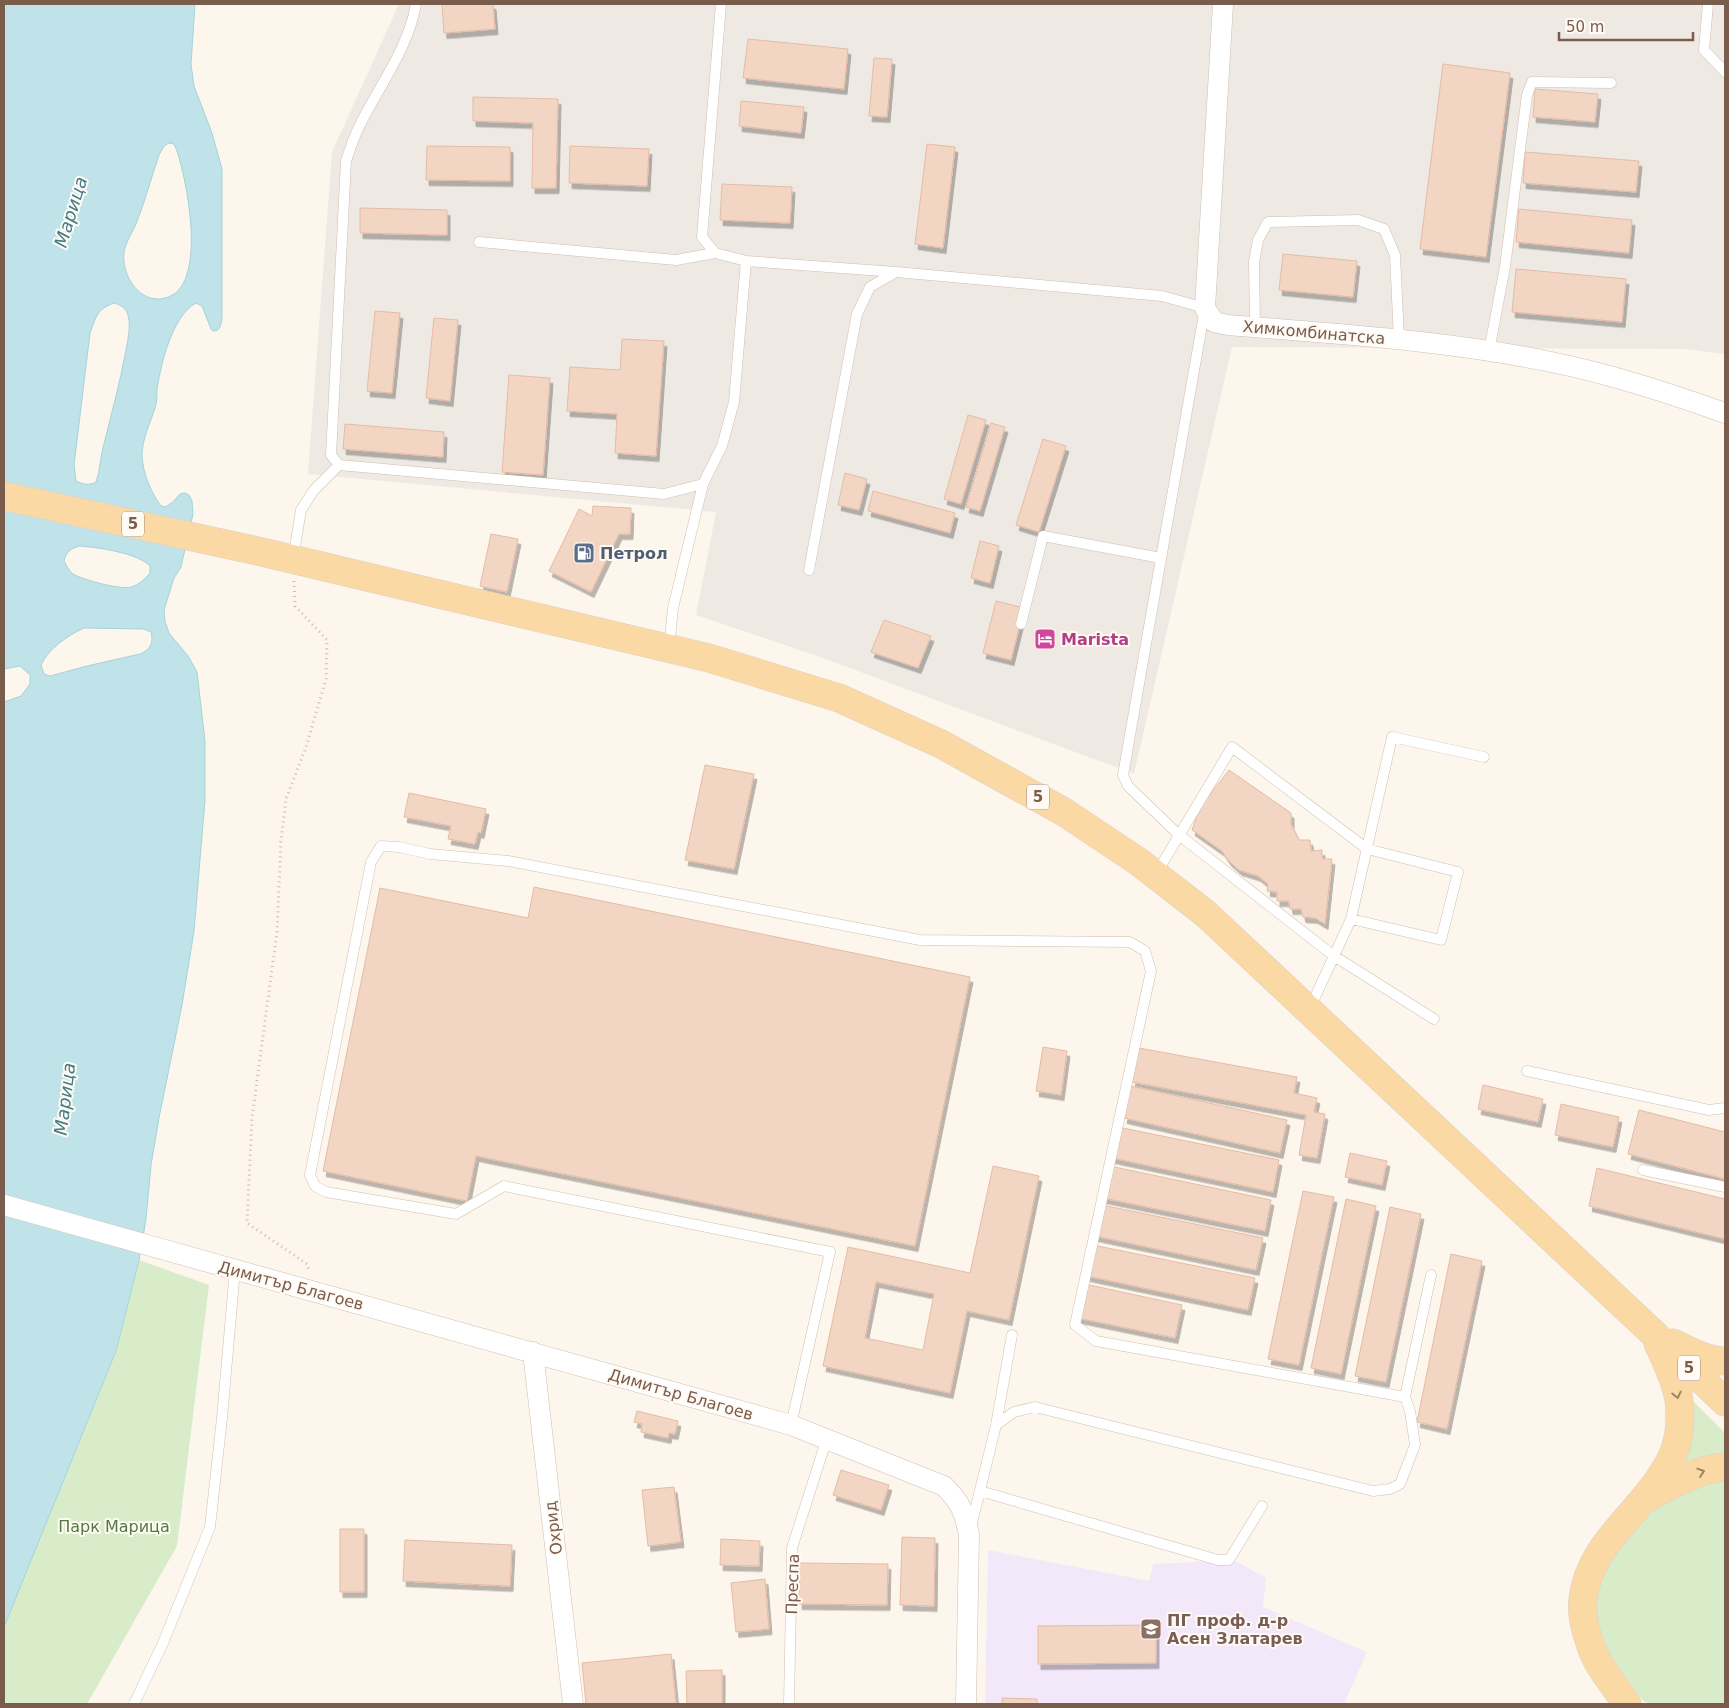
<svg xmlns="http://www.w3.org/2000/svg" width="1729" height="1708" font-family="'DejaVu Sans',sans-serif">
	<defs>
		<filter id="shadow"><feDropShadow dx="3" dy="5.5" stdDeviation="0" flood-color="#0004"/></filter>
	</defs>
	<rect width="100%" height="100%" fill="#fdf6ec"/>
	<path fill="#efe9e4" d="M 399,4 L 1725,4 L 1725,354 L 1683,349 L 1232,347 L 1134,774 L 826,659 L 696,615 L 716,512 L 308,474 L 332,152 Z"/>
	<path fill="#f3e8fa" d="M 988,1550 L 1149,1581 L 1153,1564 L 1234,1560 L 1266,1578 L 1263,1607 L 1367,1652 L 1344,1704 L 985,1704 Z"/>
	<path fill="#d8ecc9" d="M 139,1260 L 209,1285 L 177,1546 L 87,1704 L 4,1704 L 4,1627 L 116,1352 Z
		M 1688,1396 L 1725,1433 L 1725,1453 L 1707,1456 L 1678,1469 Z
		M 1725,1479 L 1725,1704 L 1652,1704 L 1643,1701 L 1608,1652 L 1595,1611 L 1603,1567 L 1653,1510 L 1704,1483 Z"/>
	<path fill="#bfe3e8" stroke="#a5d3da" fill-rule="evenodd" d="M 4,4 L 195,4 L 191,64 L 194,86 L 212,133 L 222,169 L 222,318 C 221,324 221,331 213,331 L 211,329 L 202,306 L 196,303 C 172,316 161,364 157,389 C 157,395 157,401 155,408 C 150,424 142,439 142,456 C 143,473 151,493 161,506 L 165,507 L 173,502 L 180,494 L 185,493 L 189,495 L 192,501 L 193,514 L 181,567 L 174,578 L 164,610 L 165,621 L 169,633 L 188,656 L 197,672 L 205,741 L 205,800 L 194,931 L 182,1005 L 159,1118 L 151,1165 L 146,1219 L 139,1260 L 116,1351 L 4,1627 L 4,702 L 21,696 L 30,684 L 30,675 L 20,666 L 4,669 ZM 169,143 L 174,144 L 177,151 C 187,182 203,264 178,291 C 175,294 169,297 165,298 C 140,305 121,275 124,252 C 126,242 132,233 136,224 C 145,202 151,178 159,155 L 164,146 ZM 114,303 C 121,305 126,308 128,315 C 131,326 128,339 126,350 C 120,383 111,415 103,448 C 100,459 100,471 96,482 C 89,486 83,484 76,481 L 74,465 L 90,333 C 96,317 97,309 114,303 ZM 79,546 C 96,547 138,553 150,566 L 150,573 C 145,579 139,585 131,587 C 121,590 83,580 73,574 C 69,571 66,565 64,561 C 66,552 70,549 79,546 ZM 84,628 L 144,629 L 151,632 C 154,643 150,650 140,654 L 87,666 L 50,676 L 44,674 L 41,665 C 49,648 67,636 84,628 Z"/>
	<path fill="#f3d5c3" stroke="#e6bba3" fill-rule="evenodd" filter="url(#shadow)" d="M 442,4 L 493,4 L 495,29 L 444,33 Z
		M 748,39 L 848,49 L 844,89 L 743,78 Z
		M 874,58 L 892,59 L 887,117 L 869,116 Z
		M 1443,64 L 1510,73 L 1486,257 L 1420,249 Z
		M 1535,89 L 1598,94 L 1595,122 L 1533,117 Z
		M 473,97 L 558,99 L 556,188 L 532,188 L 533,123 L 473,121 Z
		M 741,101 L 804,107 L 801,133 L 739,126 Z
		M 927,144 L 955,147 L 943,248 L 915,244 Z
		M 427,146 L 510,147 L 510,181 L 426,180 Z
		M 570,146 L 649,149 L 647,186 L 569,183 Z
		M 1525,152 L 1639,161 L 1636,192 L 1523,183 Z
		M 722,184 L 792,187 L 790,223 L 720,220 Z
		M 360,208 L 447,210 L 447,235 L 360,233 Z
		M 1519,209 L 1632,220 L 1629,253 L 1516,242 Z
		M 1283,254 L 1357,261 L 1353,297 L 1279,290 Z
		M 1516,269 L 1626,279 L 1622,322 L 1512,312 Z
		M 375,311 L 400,313 L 392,393 L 367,391 Z
		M 434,318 L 458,320 L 450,401 L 426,398 Z
		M 622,339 L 664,341 L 656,456 L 615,453 L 617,414 L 567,411 L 570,367 L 620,370 Z
		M 509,375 L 550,378 L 543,475 L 502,472 Z
		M 968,415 L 986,420 L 961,504 L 944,499 Z
		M 991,423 L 1005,427 L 980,511 L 966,507 Z
		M 345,424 L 444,432 L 443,457 L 343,449 Z
		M 1043,439 L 1066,446 L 1039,532 L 1016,525 Z
		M 845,473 L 867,479 L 859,510 L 838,505 Z
		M 873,491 L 955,513 L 950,533 L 868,511 Z
		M 593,506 L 631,508 L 630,534 L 619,534 L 591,592 L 549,571 L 579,509 L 592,516 Z
		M 491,534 L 518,539 L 507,592 L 480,586 Z
		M 980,541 L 999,546 L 990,583 L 971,578 Z
		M 996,601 L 1024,608 L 1011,660 L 983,653 Z
		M 884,620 L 931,636 L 918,668 L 871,652 Z
		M 705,765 L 754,774 L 734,869 L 685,860 Z
		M 1229,770 L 1291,813 L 1291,824 L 1299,840 L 1310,840 L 1311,851 L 1322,850 L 1322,859 L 1332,859 L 1325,924 L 1315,918 L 1303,917 L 1301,909 L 1290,909 L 1289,901 L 1277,901 L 1277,892 L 1267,891 L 1268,884 L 1258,876 L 1239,870 L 1229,861 L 1222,851 L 1192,830 L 1200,807 Z
		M 409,793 L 486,809 L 481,833 L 478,832 L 475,844 L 448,839 L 451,826 L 404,817 Z
		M 534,887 L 970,977 L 915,1246 L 476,1156 L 467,1201 L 323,1171 L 380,888 L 528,918 Z
		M 1043,1047 L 1067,1051 L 1061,1095 L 1036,1091 Z
		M 1139,1048 L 1297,1077 L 1294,1093 L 1317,1098 L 1314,1112 L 1325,1114 L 1317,1158 L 1299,1155 L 1306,1115 L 1132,1082 Z
		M 1483,1085 L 1543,1099 L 1538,1122 L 1478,1109 Z
		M 1131,1086 L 1287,1120 L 1280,1153 L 1124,1118 Z
		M 1561,1104 L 1619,1117 L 1613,1147 L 1555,1135 Z
		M 1639,1110 L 1725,1132 L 1725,1179 L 1628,1154 Z
		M 1118,1127 L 1279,1160 L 1273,1192 L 1112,1158 Z
		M 1350,1153 L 1387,1161 L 1382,1185 L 1345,1177 Z
		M 993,1166 L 1039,1176 L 1009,1320 L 967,1311 L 950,1393 L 823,1366 L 848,1247 L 970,1273 ZM 876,1282 L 934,1294 L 923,1350 L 865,1338 Z
		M 1110,1166 L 1271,1200 L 1265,1231 L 1103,1198 Z
		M 1597,1168 L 1725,1199 L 1725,1239 L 1589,1206 Z
		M 1303,1191 L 1334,1197 L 1299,1365 L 1268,1359 Z
		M 1346,1199 L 1376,1206 L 1341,1374 L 1311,1368 Z
		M 1102,1205 L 1263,1238 L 1256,1270 L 1095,1236 Z
		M 1390,1207 L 1421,1214 L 1386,1382 L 1355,1376 Z
		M 1093,1245 L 1255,1278 L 1248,1310 L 1087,1276 Z
		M 1451,1254 L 1482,1261 L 1447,1429 L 1417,1422 Z
		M 1085,1284 L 1182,1305 L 1175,1338 L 1078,1318 Z
		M 637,1411 L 678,1421 L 675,1434 L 669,1433 L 668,1438 L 641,1432 L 642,1424 L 634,1422 Z
		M 841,1470 L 889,1485 L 881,1510 L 833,1495 Z
		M 674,1487 L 681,1542 L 648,1546 L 642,1490 Z
		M 340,1529 L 364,1529 L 364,1592 L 340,1592 Z
		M 902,1537 L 935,1538 L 934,1606 L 900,1605 Z
		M 721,1539 L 760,1541 L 759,1566 L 720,1565 Z
		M 405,1540 L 512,1545 L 510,1586 L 403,1581 Z
		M 800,1563 L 888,1564 L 887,1605 L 799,1604 Z
		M 765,1579 L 769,1629 L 736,1632 L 731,1583 Z
		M 1156,1625 L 1156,1663 L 1038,1664 L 1038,1626 Z
		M 671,1654 L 676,1704 L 586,1704 L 582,1663 Z
		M 722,1670 L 722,1704 L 687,1704 L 686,1671 Z
		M 1002,1698 L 1037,1699 L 1037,1704 L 1002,1704 Z"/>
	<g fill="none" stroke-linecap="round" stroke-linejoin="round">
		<g stroke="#d1beb0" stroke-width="11">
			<path id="lane" d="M 721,4 L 702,237 L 715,253 L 746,261 L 896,272 L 1162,296 L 1205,308 L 1123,775 L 1128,786 L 1179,835 L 1334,956 L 1434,1019
				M 1708,4 L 1704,50 L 1725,72
				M 479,242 L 676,260 L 715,253
				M 1255,327 L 1254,262 L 1258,240 L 1268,222 L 1358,220 L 1384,229 L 1395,255 L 1399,340
				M 1489,351 L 1505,267 L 1527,95 L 1532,82 L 1611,83
				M 339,465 L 331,455 L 346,161 C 350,150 353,139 358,129 C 378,87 408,50 416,4
				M 293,559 L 301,510 L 314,490 L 339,465 L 664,494 L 703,484 L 722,446 L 734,402 L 746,261
				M 809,570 L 857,314 L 870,287 L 896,272
				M 1021,624 L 1043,536 L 1161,558
				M 669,648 L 673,608 L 703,484
				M 1156,874 L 1232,747 L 1367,849 L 1458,872 L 1441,940 L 1351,919
				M 1310,1008 L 1351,919 L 1392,737 L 1484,757
				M 1527,1071 L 1709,1110 L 1725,1108
				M 1643,1170 L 1725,1187
				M 791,1425 L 830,1252 L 504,1186 L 456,1214 L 326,1192 L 315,1186 L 310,1175 L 371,862 L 381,846 L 399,847 L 430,854 L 508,861 L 920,940 L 1130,942 L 1145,951 L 1151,971 L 1075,1325 L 1096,1341 L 1405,1397
				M 996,1425 L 1014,1412 L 1035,1407 L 1373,1491 L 1390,1489 L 1400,1484 L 1415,1445 L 1410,1411 L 1405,1397 L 1431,1275
				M 980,1491 L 1218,1560 L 1229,1560 L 1262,1506
				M 971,1527 L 996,1425 L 1012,1335
				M 134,1704 L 163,1643 L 210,1527 L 222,1418 L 235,1269
				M 789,1704 L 792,1548 L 827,1438"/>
		</g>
		<g stroke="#d1beb0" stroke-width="21">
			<path id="street" d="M 1223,4 L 1205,308 L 1214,322 L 1228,325 C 1336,334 1445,340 1551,362 C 1611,374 1668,393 1725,413
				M 4,1205 L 791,1425 L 944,1486 C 961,1503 964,1511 969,1535 L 966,1704
				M 533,1352 L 573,1704"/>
		</g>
		<g stroke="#dad1cd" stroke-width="29">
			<path id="primary" d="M 4,496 L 262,552 L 709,658 L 839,698 L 941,744 L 1064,812 L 1139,862 L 1206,914 L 1653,1333 L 1725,1402
				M 1673,1343 C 1689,1351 1707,1361 1725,1361
				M 1648,1497 C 1672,1485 1697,1469 1725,1467
				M 1627,1704 C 1614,1684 1597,1667 1590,1643 C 1585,1629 1581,1613 1583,1599 C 1588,1549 1633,1518 1659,1479 C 1665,1470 1672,1460 1675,1449 C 1680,1434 1681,1416 1679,1400 C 1676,1381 1666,1361 1658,1343"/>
		</g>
		<path stroke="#d9b8a5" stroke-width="3" stroke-dasharray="1 4" stroke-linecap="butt" d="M 294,581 L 295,606 L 327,640 L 326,679 L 306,747 L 286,799 L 281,840 L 277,932 L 252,1118 L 247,1223 L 307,1264 L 309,1271"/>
		<use href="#lane" stroke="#fff" stroke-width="10"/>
		<use href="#street" stroke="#fff" stroke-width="20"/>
		<use href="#primary" stroke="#fbd9a5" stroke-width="28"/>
	</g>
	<defs><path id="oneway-chevron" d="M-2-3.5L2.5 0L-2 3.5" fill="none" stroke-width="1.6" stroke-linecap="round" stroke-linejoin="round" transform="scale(1.25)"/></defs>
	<g stroke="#a18267">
		<use href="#oneway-chevron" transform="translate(1677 1395) rotate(77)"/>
		<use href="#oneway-chevron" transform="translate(1701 1472) rotate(-19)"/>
	</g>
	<defs>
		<g id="fuel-square" transform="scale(1.125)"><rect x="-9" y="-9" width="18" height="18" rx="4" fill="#5c6f8a" stroke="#fffaf3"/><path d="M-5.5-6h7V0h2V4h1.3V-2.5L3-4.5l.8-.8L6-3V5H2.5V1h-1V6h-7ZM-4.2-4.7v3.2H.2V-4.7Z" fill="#fff"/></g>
		<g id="hotel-square" transform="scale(1.125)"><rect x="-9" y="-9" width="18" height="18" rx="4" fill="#d1479c" stroke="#fffaf3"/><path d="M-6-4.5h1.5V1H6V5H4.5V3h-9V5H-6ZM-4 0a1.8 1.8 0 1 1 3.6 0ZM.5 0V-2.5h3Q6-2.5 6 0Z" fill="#fff"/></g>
		<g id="school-square" transform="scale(1.125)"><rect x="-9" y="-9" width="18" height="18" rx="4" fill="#8d6e63" stroke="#fffaf3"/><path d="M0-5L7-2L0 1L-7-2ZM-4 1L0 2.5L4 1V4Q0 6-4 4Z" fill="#fff"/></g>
	</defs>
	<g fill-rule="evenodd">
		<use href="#fuel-square" x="584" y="553"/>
		<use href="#hotel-square" x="1045" y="639"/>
		<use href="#school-square" x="1151" y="1629"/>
	</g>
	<g text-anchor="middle" stroke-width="4" stroke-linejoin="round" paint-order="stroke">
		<g fill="#fffaf3" stroke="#a28b7f" stroke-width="1">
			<rect x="122" y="511.5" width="22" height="25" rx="4"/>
			<rect x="1027" y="784.5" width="22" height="25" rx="4"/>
			<rect x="1678" y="1355.5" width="22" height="25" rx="4"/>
		</g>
		<g font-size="15" font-weight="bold" fill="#7a5c4d">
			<text x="133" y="529">5</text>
			<text x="1038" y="802">5</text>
			<text x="1689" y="1373">5</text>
		</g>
		<g font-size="16" fill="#7a5c4d" stroke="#fffaf3">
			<text transform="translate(1314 332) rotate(5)" y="6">Химкомбинатска</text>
			<text transform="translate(291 1285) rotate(15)" y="6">Димитър Благоев</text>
			<text transform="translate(681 1394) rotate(16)" y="6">Димитър Благоев</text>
			<text transform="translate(553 1528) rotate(-97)" y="6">Охрид</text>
			<text transform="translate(792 1584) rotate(-88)" y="6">Преспа</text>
		</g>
		<g font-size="16" font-weight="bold" fill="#4e5e75" stroke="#fffaf3" text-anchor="start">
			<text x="600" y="559">Петрол</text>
		</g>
		<g font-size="16" font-weight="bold" fill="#b23c85" stroke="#fffaf3" text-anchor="start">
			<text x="1061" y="645">Marista</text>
		</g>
		<g font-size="16" fill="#537a41" stroke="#fffaf3">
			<text x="114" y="1532">Парк Марица</text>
		</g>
		<g font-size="16" font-weight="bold" fill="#785e54" stroke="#fffaf3" text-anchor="start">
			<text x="1167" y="1626">ПГ проф. д-р<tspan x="1167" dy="18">Асен Златарев</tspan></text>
		</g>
		<g font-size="18" font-style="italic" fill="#437c86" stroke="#fffaf3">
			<text transform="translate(71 212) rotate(-73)" y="6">Марица</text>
			<text transform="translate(65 1099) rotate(-83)" y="6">Марица</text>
		</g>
	</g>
	<rect width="1729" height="1708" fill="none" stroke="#7a5c4d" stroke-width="10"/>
	<path d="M1559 32v8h134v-8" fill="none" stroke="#7a5c4d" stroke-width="2.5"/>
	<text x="1566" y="32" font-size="15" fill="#7a5c4d" stroke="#fffaf3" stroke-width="4" paint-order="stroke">50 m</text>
</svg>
